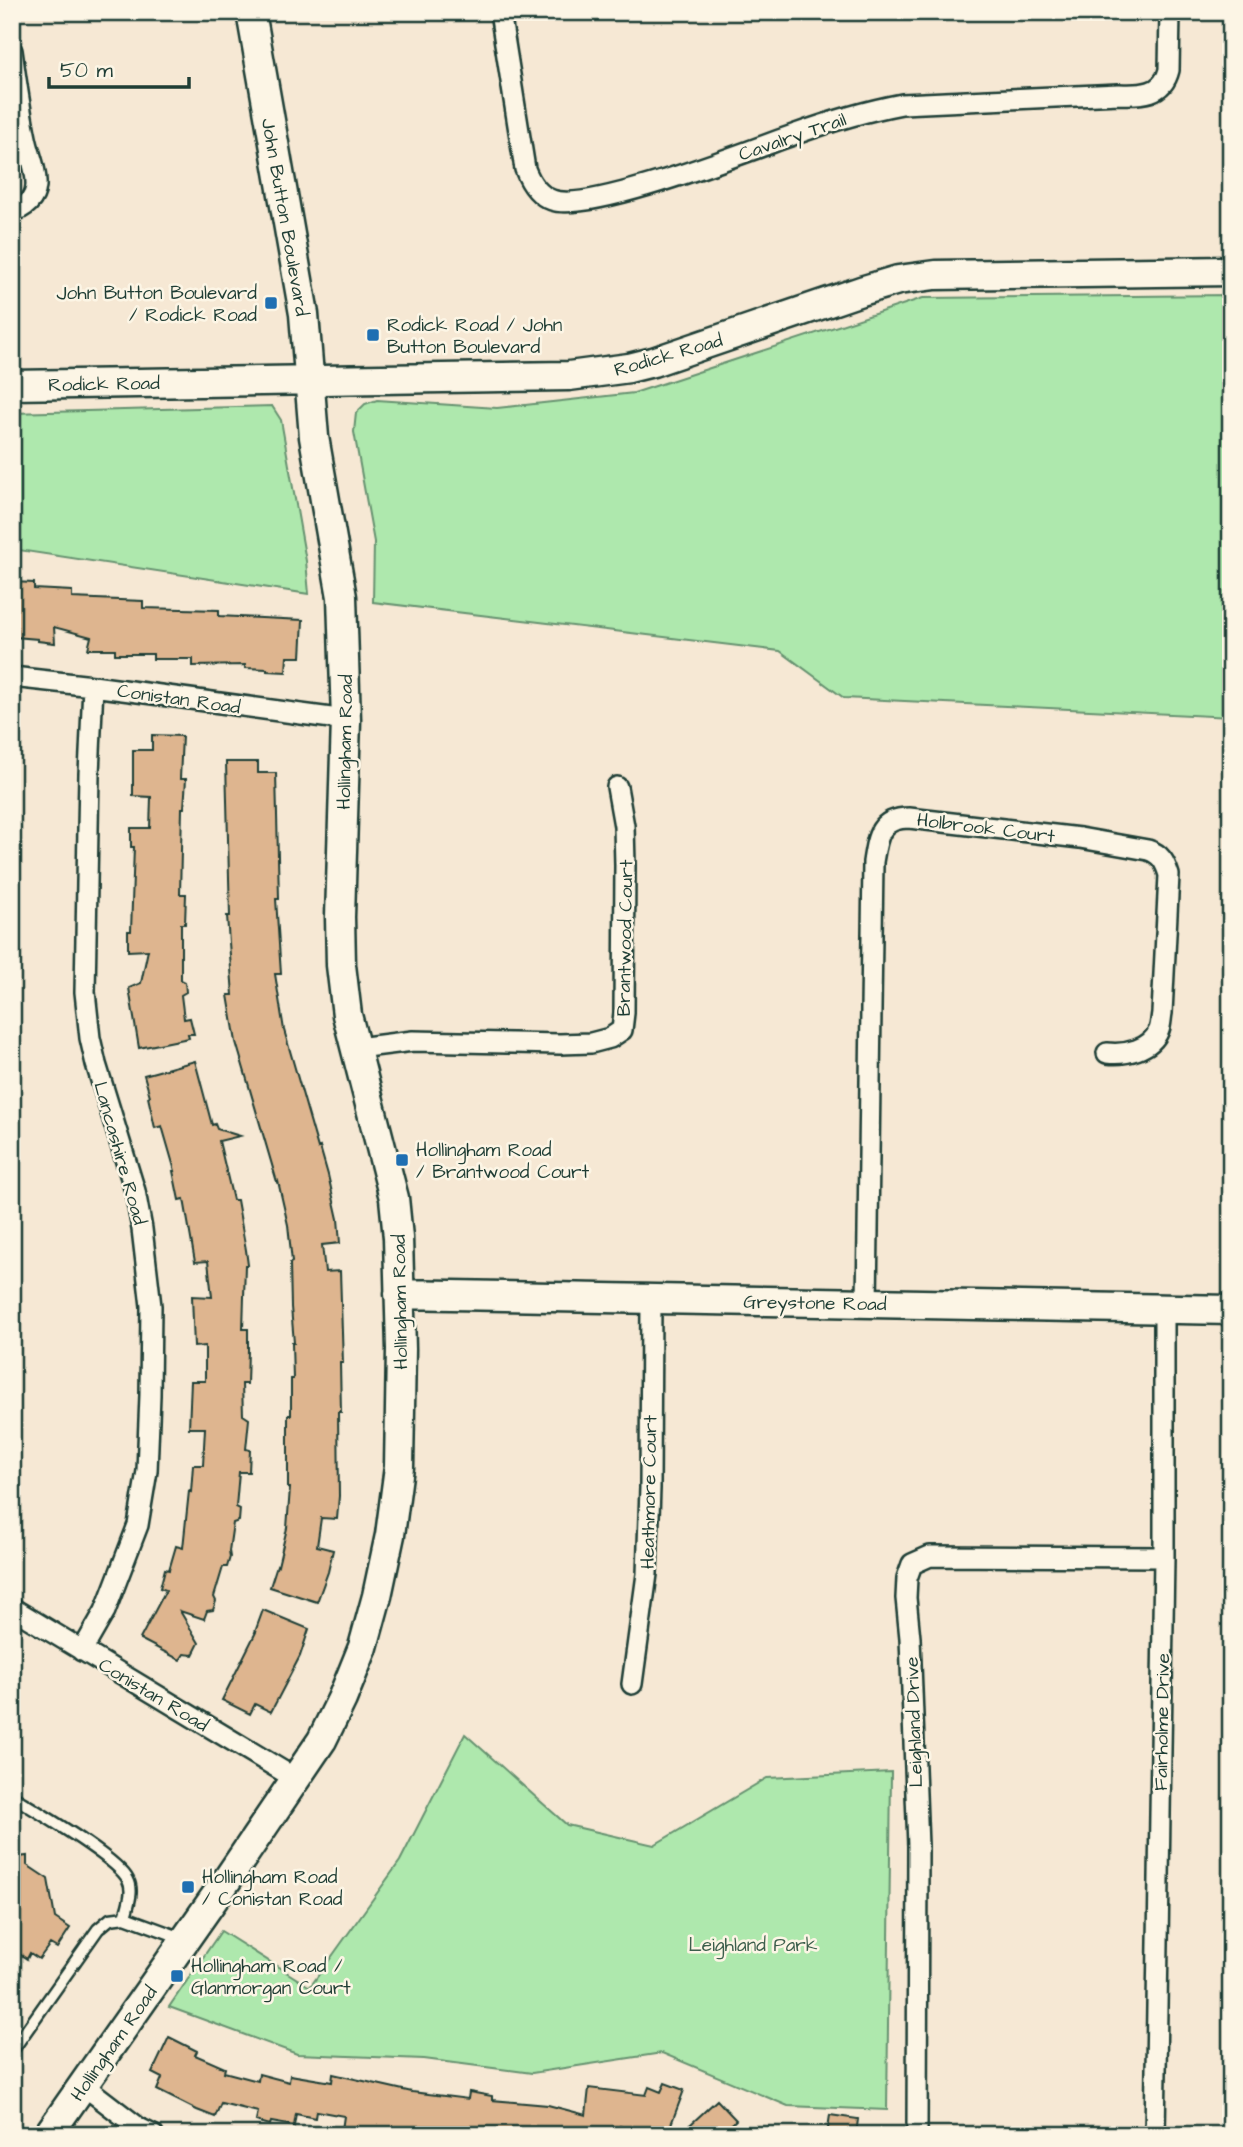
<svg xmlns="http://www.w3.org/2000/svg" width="1243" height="2147" font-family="'Architects Daughter',sans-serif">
	<rect width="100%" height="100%" fill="#f6e8d4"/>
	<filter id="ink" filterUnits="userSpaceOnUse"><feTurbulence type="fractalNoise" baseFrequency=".0143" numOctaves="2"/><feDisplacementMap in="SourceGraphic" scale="14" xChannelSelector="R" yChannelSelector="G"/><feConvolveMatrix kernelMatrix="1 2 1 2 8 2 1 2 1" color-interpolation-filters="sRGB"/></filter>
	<g filter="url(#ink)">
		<path fill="#aee8ad" stroke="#669270" stroke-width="2" d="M 1231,295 L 1231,717 L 844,698 L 780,651 L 373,602 L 374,542 L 354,432 L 356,413 L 365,404 L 377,400 L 497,408 L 634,393 L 923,298 Z
			M 272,406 L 281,420 L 306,561 L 309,594 L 12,549 L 12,413 Z
			M 465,1734 L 567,1825 L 654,1845 L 767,1778 L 891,1772 L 887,2110 L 788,2106 L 662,2053 L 532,2073 L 424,2059 L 297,2054 L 169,2007 L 221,1931 L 310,1987 L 400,1861 Z"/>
		<path fill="#deb58f" stroke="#1f3d34" stroke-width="2" d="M 12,582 L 34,583 L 34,589 L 72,591 L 72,598 L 143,601 L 143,608 L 219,610 L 219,616 L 303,620 L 301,657 L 287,657 L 286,672 L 267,671 L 267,669 L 245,668 L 245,665 L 193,666 L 193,659 L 153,659 L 153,654 L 115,654 L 115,649 L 88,649 L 91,637 L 54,627 L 55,643 L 38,641 L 38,639 L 15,637 L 16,625 L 12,625 Z
			M 152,735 L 182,736 L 180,779 L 186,779 L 184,808 L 182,808 L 180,894 L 186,894 L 185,924 L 181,924 L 181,980 L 185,982 L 186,992 L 181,995 L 184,1019 L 190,1018 L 194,1034 L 188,1034 L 189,1038 L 139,1048 L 129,988 L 141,983 L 148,950 L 128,951 L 128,931 L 131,931 L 134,847 L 131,847 L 131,828 L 150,828 L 151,797 L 133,796 L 133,750 L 152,750 Z
			M 226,762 L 258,762 L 258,773 L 276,773 L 279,899 L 276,899 L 281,974 L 275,974 L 284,1030 L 318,1148 L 320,1147 L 328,1175 L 338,1219 L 340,1243 L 322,1245 L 325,1272 L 340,1271 L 343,1363 L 340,1363 L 341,1412 L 338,1412 L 339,1496 L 337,1519 L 321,1518 L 317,1546 L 333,1550 L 328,1572 L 317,1602 L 270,1587 L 277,1565 L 278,1566 L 287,1528 L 290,1488 L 288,1488 L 288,1415 L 291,1415 L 291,1379 L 293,1379 L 292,1343 L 294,1343 L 291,1307 L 290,1263 L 292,1262 L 288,1225 L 278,1181 L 277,1182 L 236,1042 L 228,995 L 233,995 L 227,916 L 230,916 Z
			M 195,1061 L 212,1125 L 215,1124 L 217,1129 L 240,1136 L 219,1141 L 233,1200 L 237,1200 L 246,1250 L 248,1265 L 245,1265 L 243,1329 L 248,1329 L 248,1350 L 247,1384 L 242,1384 L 243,1415 L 249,1419 L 246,1449 L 250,1450 L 249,1472 L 239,1472 L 236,1507 L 240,1509 L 239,1521 L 233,1523 L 229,1551 L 230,1557 L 227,1567 L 223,1567 L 214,1597 L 216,1601 L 213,1610 L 207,1611 L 204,1619 L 180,1611 L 199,1643 L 193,1655 L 184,1654 L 180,1660 L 140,1639 L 166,1590 L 160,1588 L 165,1569 L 169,1570 L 176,1546 L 183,1548 L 189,1491 L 191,1492 L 193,1465 L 203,1465 L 205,1428 L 189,1428 L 191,1381 L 205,1381 L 205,1346 L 194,1347 L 192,1296 L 212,1297 L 208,1261 L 195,1262 L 184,1199 L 179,1200 L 173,1171 L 175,1171 L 162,1126 L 155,1128 L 148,1097 L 150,1096 L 144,1075 Z
			M 263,1610 L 309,1629 L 300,1656 L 271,1712 L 255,1704 L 250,1714 L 222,1700 L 256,1632 L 255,1632 Z
			M 27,1856 L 27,1865 L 48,1879 L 55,1918 L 70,1928 L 57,1948 L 50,1944 L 39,1959 L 30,1953 L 27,1959 L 12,1949 L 12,1858 Z
			M 169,2037 L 197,2051 L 195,2055 L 225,2068 L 224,2072 L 258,2081 L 259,2074 L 289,2082 L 290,2075 L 332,2082 L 333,2074 L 412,2092 L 468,2099 L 469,2092 L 492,2096 L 492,2100 L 548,2105 L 586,2115 L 589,2088 L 646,2095 L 649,2087 L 661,2092 L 665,2083 L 684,2090 L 667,2135 L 643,2135 L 620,2126 L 619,2130 L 601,2128 L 600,2135 L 366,2135 L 342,2130 L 344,2116 L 316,2111 L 315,2118 L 296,2114 L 294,2126 L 271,2122 L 270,2125 L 256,2121 L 258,2112 L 221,2103 L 215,2117 L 197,2110 L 157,2090 L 162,2078 L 152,2073 Z
			M 717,2100 L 736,2120 L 720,2135 L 679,2135 Z
			M 830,2115 L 858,2119 L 856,2135 L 827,2135 Z"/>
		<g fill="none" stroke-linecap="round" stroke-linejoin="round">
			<g stroke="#1f3d34" stroke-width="15">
				<path id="lane" d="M 12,1796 C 36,1811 119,1859 128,1880 C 134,1891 128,1905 125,1917
					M 12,2051 L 98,1929 L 110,1919 L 125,1917 L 182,1938"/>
			</g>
			<g stroke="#1f3d34" stroke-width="24">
				<path id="street" d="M 500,12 L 525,169 C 530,182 538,195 552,200 C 589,214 750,150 793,135 C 829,122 865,111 902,104 L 1119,94 C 1141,95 1163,95 1169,70 L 1170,12
					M 12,51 C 16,80 20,109 26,138 C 29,154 37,169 36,186 C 35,199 25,209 12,211
					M 12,677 L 93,686 L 346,720
					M 357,1048 L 413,1041 L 560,1044 L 591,1043 L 610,1038 L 622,1030 L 624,1013 L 625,865 L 624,826 L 617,787
					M 867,1303 L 873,862 C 877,837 879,818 909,818 L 1080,838 L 1148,850 C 1161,854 1165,862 1169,875 L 1162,1013 C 1161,1018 1161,1025 1159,1030 C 1151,1050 1125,1055 1107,1053
					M 12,1608 L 296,1779
					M 82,1651 L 105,1611 L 138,1525 L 147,1471 L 150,1395 L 151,1306 L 142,1229 L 135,1191 L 96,1064 L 90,1038 L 85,992 L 89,774 L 93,686
					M 632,1684 L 647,1574 L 650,1488 L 651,1299
					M 83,2085 L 139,2128 L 153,2135
					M 917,2135 L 918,1846 L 910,1638 L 906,1598 L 907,1578 L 912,1564 L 930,1556 L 1164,1557
					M 1155,2135 L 1164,1557 L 1164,1308"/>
			</g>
			<g stroke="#1f3d34" stroke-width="33">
				<path id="secondary" d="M 12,385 L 569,376 L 629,368 L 653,362 L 861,291 L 898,280 L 935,275 L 1231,271
					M 399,1294 L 1231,1310
					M 48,2135 L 229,1877 L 322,1740 L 342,1699 L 363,1647 L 377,1596 L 390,1535 L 399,1467 L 401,1349 L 398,1238 L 394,1198 L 347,1015 L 341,965 L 340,917 L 346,720 L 342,597 L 314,437 L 304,314 L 251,12"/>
			</g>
			<use href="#lane" stroke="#fcf5e5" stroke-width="10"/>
			<use href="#street" stroke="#fcf5e5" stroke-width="19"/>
			<use href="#secondary" stroke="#fcf5e5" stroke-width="28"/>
		</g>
	</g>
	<g fill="#1f6fb2" stroke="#fcf5e5" stroke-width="2.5">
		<rect x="264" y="296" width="14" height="14" rx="3.5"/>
		<rect x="366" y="328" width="14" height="14" rx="3.5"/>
		<rect x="395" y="1153" width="14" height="14" rx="3.5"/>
		<rect x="181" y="1880" width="14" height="14" rx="3.5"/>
		<rect x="170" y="1969" width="14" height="14" rx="3.5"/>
	</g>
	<g text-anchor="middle" stroke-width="5" stroke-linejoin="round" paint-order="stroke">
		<g font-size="19" fill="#1f3d34" stroke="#fcf5e5">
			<text transform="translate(792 136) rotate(-19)" y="7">Cavalry Trail</text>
			<text transform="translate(286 217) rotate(80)" y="7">John Button Boulevard</text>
			<text transform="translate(668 354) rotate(-16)" y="7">Rodick Road</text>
			<text transform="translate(104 383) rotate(-1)" y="7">Rodick Road</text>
			<text transform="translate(179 698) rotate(8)" y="7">Conistan Road</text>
			<text transform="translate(344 742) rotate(-89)" y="7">Hollingham Road</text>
			<text transform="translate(986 827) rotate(7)" y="7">Holbrook Court</text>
			<text transform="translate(624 938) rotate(-89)" y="7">Brantwood Court</text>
			<text transform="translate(121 1153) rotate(74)" y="7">Lancashire Road</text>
			<text transform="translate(399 1302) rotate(-91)" y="7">Hollingham Road</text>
			<text transform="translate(815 1302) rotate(1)" y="7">Greystone Road</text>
			<text transform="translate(648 1492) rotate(-89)" y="7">Heathmore Court</text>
			<text transform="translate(154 1694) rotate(31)" y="7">Conistan Road</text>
			<text transform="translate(913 1722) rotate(-92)" y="7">Leighland Drive</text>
			<text transform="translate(1161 1722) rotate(-89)" y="7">Fairholme Drive</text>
			<text transform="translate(113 2043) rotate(-55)" y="7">Hollingham Road</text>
		</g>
		<g font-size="19" fill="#1f3d34" stroke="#fcf5e5" text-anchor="start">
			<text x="257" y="299" text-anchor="end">John Button Boulevard<tspan x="257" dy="22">/ Rodick Road</tspan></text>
			<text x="387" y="331">Rodick Road / John<tspan x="387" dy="22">Button Boulevard</tspan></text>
			<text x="416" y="1156">Hollingham Road<tspan x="416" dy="22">/ Brantwood Court</tspan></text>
			<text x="202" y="1883">Hollingham Road<tspan x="202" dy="22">/ Conistan Road</tspan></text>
			<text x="191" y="1972">Hollingham Road /<tspan x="191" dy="22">Glanmorgan Court</tspan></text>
		</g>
		<g font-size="19" fill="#3c5f4c" stroke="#fcf5e5">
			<text x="753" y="1951">Leighland Park</text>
		</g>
	</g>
	<rect width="1243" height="2147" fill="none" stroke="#fcf5e5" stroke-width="42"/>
	<rect x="21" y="21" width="1201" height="2105" fill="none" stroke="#1f3d34" stroke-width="2.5" filter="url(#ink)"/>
	<path d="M49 77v10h140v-10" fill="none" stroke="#1f3d34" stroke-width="3.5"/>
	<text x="60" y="77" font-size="21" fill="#1f3d34" stroke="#fcf5e5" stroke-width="5" paint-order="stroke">50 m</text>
</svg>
